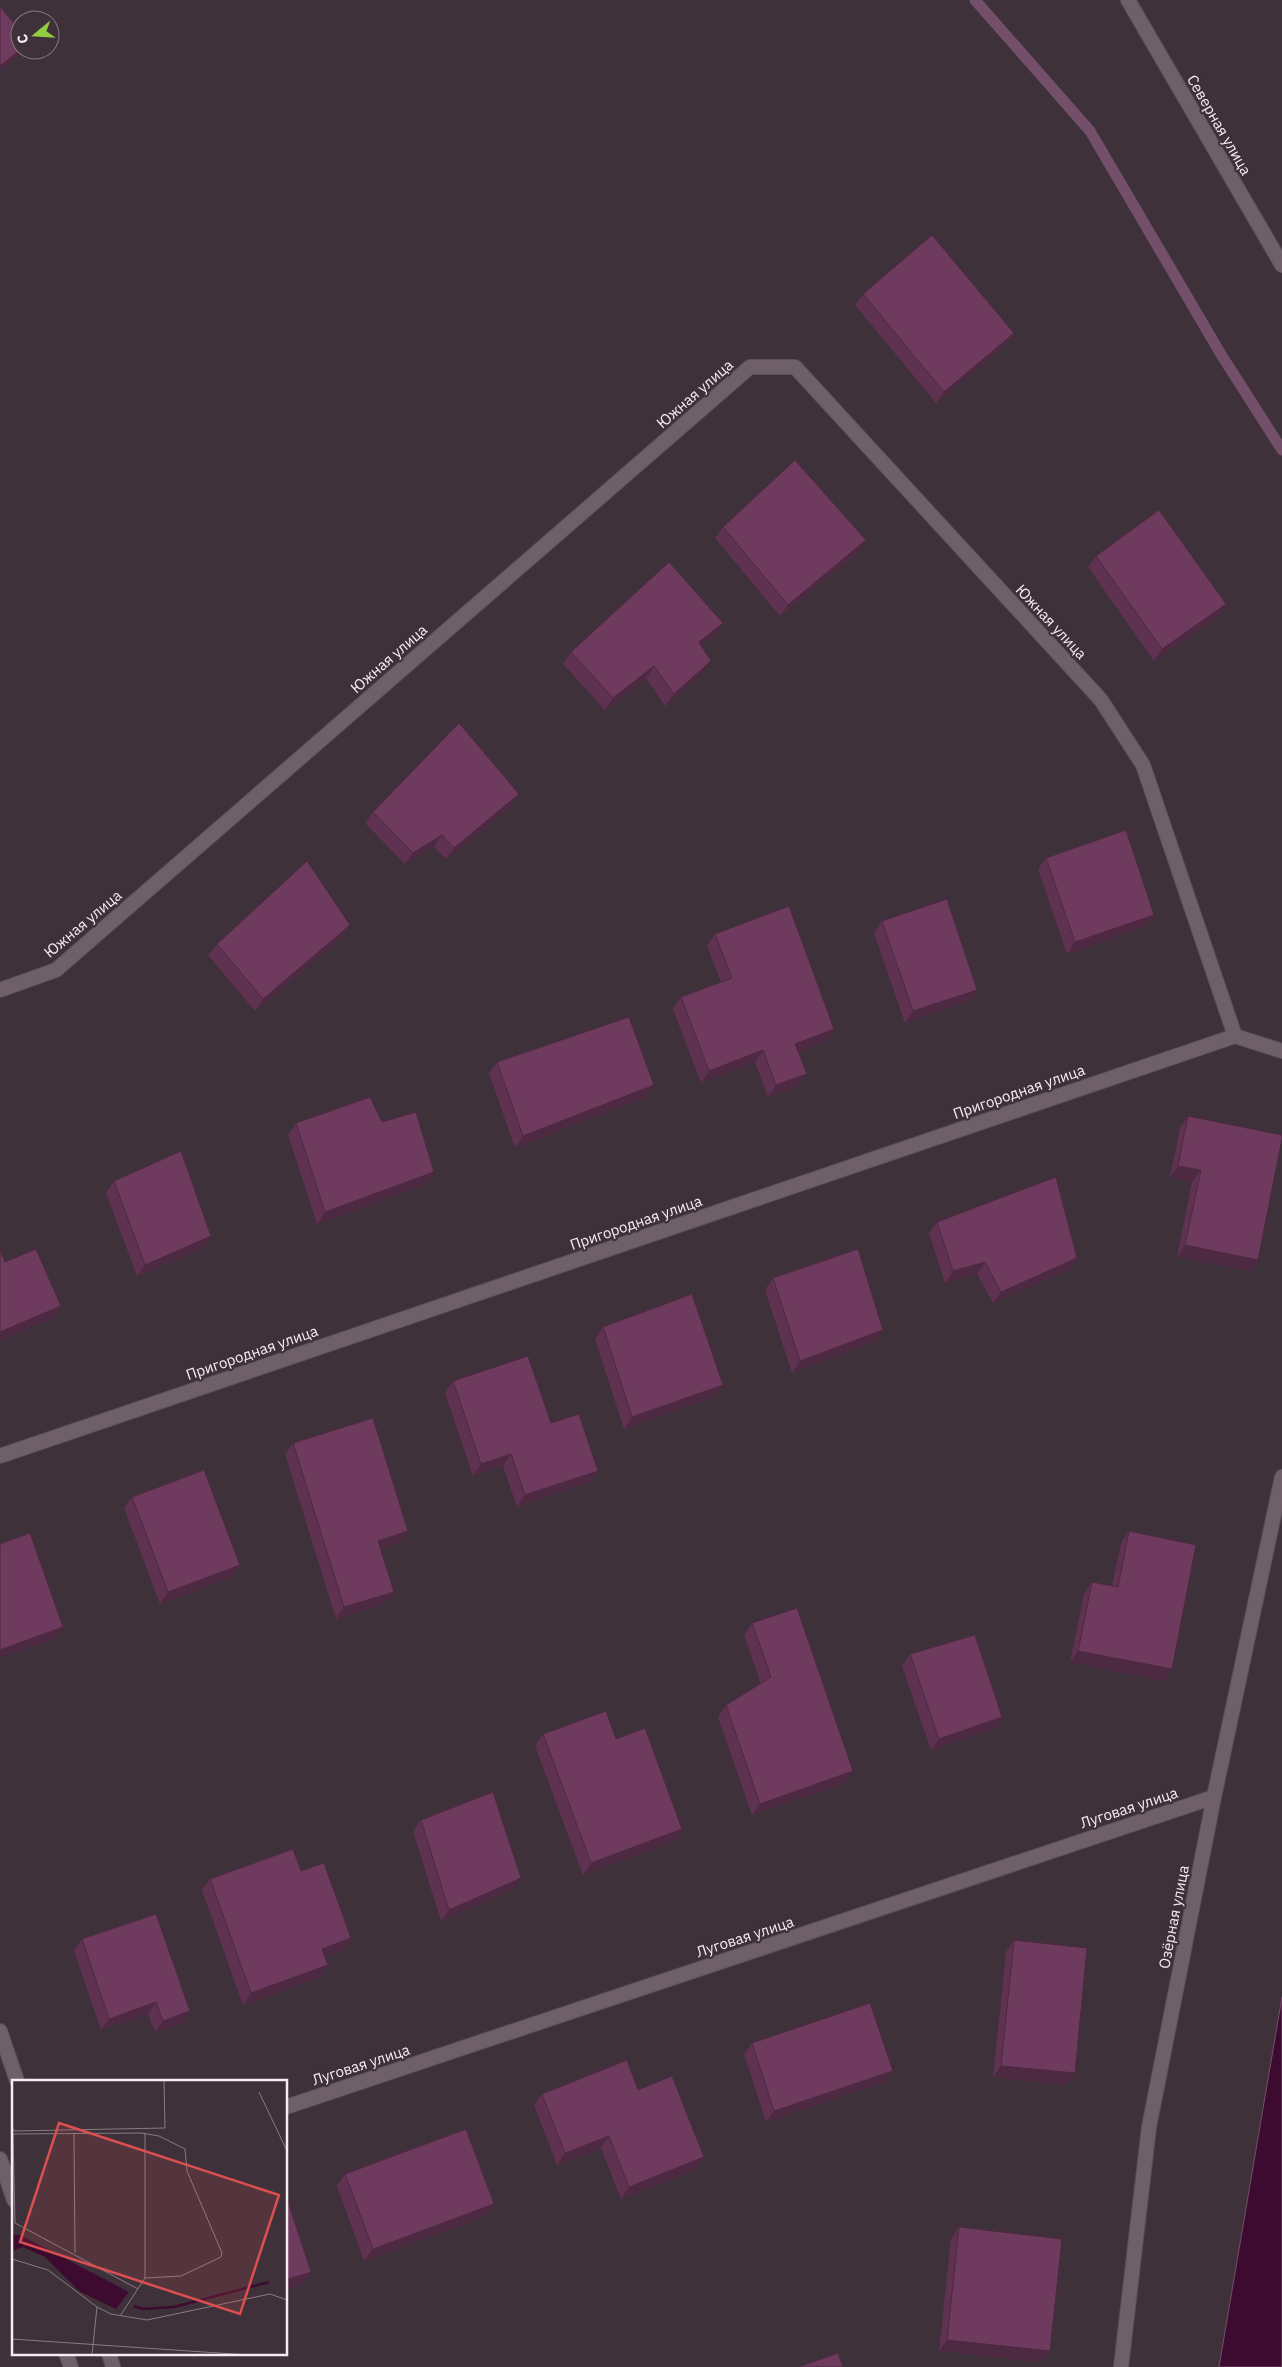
<svg xmlns="http://www.w3.org/2000/svg" width="1282" height="2367" font-family="'IBM Plex Sans',sans-serif">
	<rect width="100%" height="100%" fill="#3e313a"/>
	<path fill="#3c0b2f" stroke="#744f6a" d="M 1282,1997 L 1282,2367 L 1219,2367 Z"/>
	<g fill="none" stroke-linecap="round" stroke-linejoin="round">
		<path stroke="#744f6a" stroke-width="11" d="M 975,0 L 1090,131 L 1222,356 L 1282,450"/>
		<g stroke="#5b5057" stroke-width="16">
			<path id="service" d="M 1128,0 L 1282,265"/>
		</g>
		<g stroke="#5b5057" stroke-width="16">
			<path id="minor" d="M 0,990 L 56,970 L 750,367 L 795,367 L 1101,700 L 1143,765 L 1235,1036
				M 0,1456 L 1235,1036 L 1282,1051
				M 0,2031 L 17,2081
				M 286,2107 L 1214,1797
				M 0,2159 L 14,2200
				M 66,2353 L 71,2367
				M 109,2353 L 113,2367
				M 1121,2367 L 1149,2127 L 1214,1797 L 1282,1477"/>
		</g>
		<use href="#service" stroke="#6f5f69" stroke-width="14"/>
		<use href="#minor" stroke="#6f5f69" stroke-width="14"/>
	</g>
	<path fill="#5f3251" d="M 863,294 L 1014,333 L 1006,344 L 936,403 L 855,305 Z
		M 723,527 L 858,552 L 780,616 L 715,538 Z
		M 1096,556 L 1226,604 L 1218,616 L 1154,661 L 1088,567 Z
		M 723,623 L 715,634 L 701,646 L 703,672 L 665,706 L 646,678 L 605,710 L 563,664 L 571,652 Z
		M 511,806 L 446,859 L 434,847 L 405,864 L 365,823 L 373,812 Z
		M 1046,858 L 1146,926 L 1067,954 L 1038,869 Z
		M 882,921 L 977,990 L 969,1001 L 905,1023 L 874,933 Z
		M 350,925 L 342,937 L 255,1011 L 208,955 L 217,944 Z
		M 715,934 L 826,1041 L 798,1052 L 807,1074 L 799,1085 L 768,1097 L 755,1062 L 701,1083 L 673,1009 L 681,997 L 721,982 L 707,946 Z
		M 497,1062 L 645,1097 L 515,1148 L 489,1073 Z
		M 1188,1116 L 1258,1260 L 1250,1271 L 1177,1257 L 1192,1182 L 1170,1177 L 1180,1128 Z
		M 382,1122 L 426,1184 L 317,1224 L 288,1135 L 296,1123 Z
		M 114,1181 L 203,1248 L 137,1276 L 106,1193 Z
		M 937,1222 L 1069,1269 L 993,1303 L 977,1274 L 945,1283 L 929,1233 Z
		M 773,1278 L 883,1330 L 875,1341 L 792,1373 L 765,1290 Z
		M 603,1327 L 723,1385 L 715,1396 L 624,1429 L 595,1339 Z
		M 453,1381 L 551,1423 L 598,1471 L 590,1482 L 517,1507 L 503,1466 L 473,1476 L 445,1393 Z
		M 293,1443 L 408,1531 L 399,1543 L 380,1549 L 385,1603 L 336,1619 L 285,1454 Z
		M 132,1497 L 240,1565 L 232,1577 L 160,1604 L 124,1508 Z
		M 1129,1531 L 1172,1669 L 1163,1681 L 1070,1662 L 1084,1593 L 1092,1582 L 1112,1586 L 1121,1543 Z
		M 752,1623 L 845,1783 L 752,1815 L 718,1717 L 726,1705 L 761,1684 L 744,1635 Z
		M 910,1654 L 1002,1717 L 994,1729 L 931,1750 L 902,1666 Z
		M 543,1734 L 616,1739 L 674,1841 L 583,1875 L 535,1746 Z
		M 421,1820 L 513,1889 L 441,1921 L 413,1831 Z
		M 301,1871 L 351,1938 L 343,1950 L 325,1957 L 328,1965 L 320,1977 L 243,2005 L 202,1890 L 210,1879 Z
		M 82,1939 L 190,2011 L 182,2023 L 155,2032 L 148,2014 L 101,2030 L 74,1951 Z
		M 1014,1940 L 1067,2085 L 993,2077 L 1006,1952 Z
		M 752,2043 L 884,2082 L 766,2122 L 744,2054 Z
		M 638,2090 L 704,2157 L 696,2169 L 621,2199 L 601,2148 L 557,2165 L 534,2105 L 542,2094 Z
		M 345,2174 L 486,2216 L 364,2261 L 337,2186 Z
		M 959,2227 L 1042,2362 L 939,2351 L 951,2239 Z"/>
	<path fill="#4d2942" d="M 20,50 L 24,50 L 21,54 L 0,71 L 0,66 Z
		M 1014,333 L 1006,344 L 936,403 L 944,392 Z
		M 866,540 L 858,552 L 780,616 L 788,605 Z
		M 1226,604 L 1218,616 L 1154,661 L 1162,649 Z
		M 723,623 L 715,634 L 691,654 L 699,642 Z
		M 711,661 L 703,672 L 665,706 L 674,694 Z
		M 654,666 L 646,678 L 605,710 L 613,698 Z
		M 519,794 L 511,806 L 446,859 L 454,848 Z
		M 442,835 L 434,847 L 405,864 L 413,853 Z
		M 1154,915 L 1146,926 L 1067,954 L 1075,942 Z
		M 350,925 L 342,937 L 255,1011 L 263,999 Z
		M 977,990 L 969,1001 L 905,1023 L 913,1011 Z
		M 834,1029 L 826,1041 L 787,1056 L 795,1044 Z
		M 763,1050 L 755,1062 L 701,1083 L 709,1071 Z
		M 807,1074 L 799,1085 L 768,1097 L 776,1085 Z
		M 654,1085 L 645,1097 L 515,1148 L 523,1136 Z
		M 1178,1166 L 1201,1170 L 1192,1182 L 1170,1177 Z
		M 434,1172 L 426,1184 L 317,1224 L 325,1212 Z
		M 211,1236 L 203,1248 L 137,1276 L 145,1265 Z
		M 1185,1245 L 1258,1260 L 1250,1271 L 1177,1257 Z
		M 1077,1258 L 1069,1269 L 993,1303 L 1001,1292 Z
		M 985,1262 L 977,1274 L 945,1283 L 953,1271 Z
		M 61,1306 L 53,1318 L 0,1341 L 0,1332 Z
		M 883,1330 L 875,1341 L 792,1373 L 800,1361 Z
		M 723,1385 L 715,1396 L 624,1429 L 632,1417 Z
		M 511,1454 L 503,1466 L 473,1476 L 481,1464 Z
		M 598,1471 L 590,1482 L 517,1507 L 525,1495 Z
		M 408,1531 L 399,1543 L 370,1552 L 378,1541 Z
		M 240,1565 L 232,1577 L 160,1604 L 168,1592 Z
		M 394,1592 L 385,1603 L 336,1619 L 344,1607 Z
		M 63,1627 L 55,1639 L 0,1658 L 0,1650 Z
		M 1078,1651 L 1172,1669 L 1163,1681 L 1070,1662 Z
		M 1002,1717 L 994,1729 L 931,1750 L 939,1739 Z
		M 853,1771 L 845,1783 L 752,1815 L 760,1804 Z
		M 682,1829 L 674,1841 L 583,1875 L 591,1863 Z
		M 521,1878 L 513,1889 L 441,1921 L 449,1910 Z
		M 351,1938 L 343,1950 L 314,1961 L 322,1949 Z
		M 328,1965 L 320,1977 L 243,2005 L 251,1993 Z
		M 156,2002 L 148,2014 L 101,2030 L 109,2019 Z
		M 190,2011 L 182,2023 L 155,2032 L 163,2021 Z
		M 1001,2066 L 1075,2073 L 1067,2085 L 993,2077 Z
		M 893,2071 L 884,2082 L 766,2122 L 774,2111 Z
		M 609,2136 L 601,2148 L 557,2165 L 565,2153 Z
		M 704,2157 L 696,2169 L 621,2199 L 629,2187 Z
		M 494,2204 L 486,2216 L 364,2261 L 373,2249 Z
		M 311,2272 L 303,2284 L 286,2289 L 286,2280 Z
		M 947,2340 L 1050,2351 L 1042,2362 L 939,2351 Z"/>
	<path fill="#6e3a5e" stroke="#4d2942" d="M 0,6 L 20,31 L 20,50 L 0,66 Z
		M 932,235 L 1014,333 L 944,392 L 863,294 Z
		M 795,460 L 866,540 L 788,605 L 723,527 Z
		M 1159,510 L 1226,604 L 1162,649 L 1096,556 Z
		M 669,562 L 723,623 L 699,642 L 711,661 L 674,694 L 654,666 L 613,698 L 571,652 Z
		M 459,723 L 519,794 L 454,848 L 442,835 L 413,853 L 373,812 Z
		M 1126,830 L 1154,915 L 1075,942 L 1046,858 Z
		M 307,861 L 350,925 L 263,999 L 217,944 Z
		M 947,899 L 977,990 L 913,1011 L 882,921 Z
		M 789,906 L 834,1029 L 795,1044 L 807,1074 L 776,1085 L 763,1050 L 709,1071 L 681,997 L 732,978 L 715,934 Z
		M 629,1017 L 654,1085 L 523,1136 L 497,1062 Z
		M 370,1097 L 382,1122 L 416,1112 L 434,1172 L 325,1212 L 296,1123 Z
		M 1188,1116 L 1282,1135 L 1282,1139 L 1258,1260 L 1185,1245 L 1201,1170 L 1178,1166 Z
		M 181,1151 L 211,1236 L 145,1265 L 114,1181 Z
		M 1056,1177 L 1077,1258 L 1001,1292 L 985,1262 L 953,1271 L 937,1222 Z
		M 36,1249 L 61,1306 L 0,1332 L 0,1250 L 5,1262 Z
		M 858,1249 L 883,1330 L 800,1361 L 773,1278 Z
		M 692,1294 L 723,1385 L 632,1417 L 603,1327 Z
		M 528,1356 L 551,1423 L 579,1414 L 598,1471 L 525,1495 L 511,1454 L 481,1464 L 453,1381 Z
		M 373,1418 L 408,1531 L 378,1541 L 394,1592 L 344,1607 L 293,1443 Z
		M 204,1470 L 240,1565 L 168,1592 L 132,1497 Z
		M 1129,1531 L 1196,1545 L 1172,1669 L 1078,1651 L 1092,1582 L 1118,1587 Z
		M 30,1533 L 63,1627 L 0,1650 L 0,1544 Z
		M 797,1608 L 853,1771 L 760,1804 L 726,1705 L 771,1677 L 752,1623 Z
		M 975,1635 L 1002,1717 L 939,1739 L 910,1654 Z
		M 606,1711 L 616,1739 L 645,1728 L 682,1829 L 591,1863 L 543,1734 Z
		M 493,1792 L 521,1878 L 449,1910 L 421,1820 Z
		M 293,1849 L 301,1871 L 324,1863 L 351,1938 L 322,1949 L 328,1965 L 251,1993 L 210,1879 Z
		M 156,1914 L 190,2011 L 163,2021 L 156,2002 L 109,2019 L 82,1939 Z
		M 1014,1940 L 1087,1948 L 1075,2073 L 1001,2066 Z
		M 870,2003 L 893,2071 L 774,2111 L 752,2043 Z
		M 627,2060 L 638,2090 L 672,2076 L 704,2157 L 629,2187 L 609,2136 L 565,2153 L 542,2094 Z
		M 466,2129 L 494,2204 L 373,2249 L 345,2174 Z
		M 286,2195 L 311,2272 L 286,2280 Z
		M 959,2227 L 1062,2239 L 1050,2351 L 947,2340 Z
		M 838,2353 L 843,2367 L 798,2367 Z"/>
	<g text-anchor="middle" stroke-width="4.5" stroke-linejoin="round" paint-order="stroke">
		<g font-size="15" fill="#f6edf2" stroke="#3e313a">
			<text transform="translate(1219 125) rotate(60)" y="5">Северная улица</text>
			<text transform="translate(695 394) rotate(-41)" y="5">Южная улица</text>
			<text transform="translate(1051 622) rotate(47)" y="5">Южная улица</text>
			<text transform="translate(389 659) rotate(-41)" y="5">Южная улица</text>
			<text transform="translate(83 924) rotate(-40)" y="5">Южная улица</text>
			<text transform="translate(1019 1092) rotate(-19)" y="5">Пригородная улица</text>
			<text transform="translate(636 1223) rotate(-19)" y="5">Пригородная улица</text>
			<text transform="translate(252 1353) rotate(-19)" y="5">Пригородная улица</text>
			<text transform="translate(1129 1808) rotate(-18)" y="5">Луговая улица</text>
			<text transform="translate(1174 1917) rotate(-79)" y="5">Озёрная улица</text>
			<text transform="translate(745 1937) rotate(-18)" y="5">Луговая улица</text>
			<text transform="translate(361 2065) rotate(-18)" y="5">Луговая улица</text>
		</g>
	</g>
	<g transform="translate(12 2080)">
		<rect width="275" height="275" fill="#3e313a"/>
		<path d="M 0,155 L 8,155 L 117,212 L 104,229 L 67,211 L 33,177 L 11,167 L 0,171 Z" fill="#3c0b2f"/>
		<path fill="none" stroke="#3c0b2f" stroke-width="2.5" d="M 122,226 L 130,229 L 162,227 L 257,202"/>
		<path fill="none" stroke="#887c84" stroke-width="1" d="M 247,12 L 275,71M 0,47 L 2,51 L 153,48 L 152,0M 62,54 L 63,173M 0,179 L 36,190 L 85,227 L 99,234 L 135,240 L 258,214 L 275,220M 126,209 L 3,143 L 1,54 L 129,53 L 147,56 L 173,69 L 175,91 L 210,173 L 209,177 L 169,196 L 133,198M 108,236 L 133,198 L 133,53M 0,259 L 236,275M 80,275 L 85,227"/>
		<path fill="#dc4f50" fill-opacity="0.15" stroke="#dc4f50" stroke-width="2.5" d="M 47,43 L 267,115 L 228,234 L 8,162 Z"/>
		<rect width="275" height="275" fill="none" stroke="#f6edf2" stroke-width="2.5"/>
	</g>
	<g transform="translate(35 35) rotate(252)"><circle r="24" fill="#3e313a" stroke="#887c84"/>
	<path d="M0-4L9 19L0 12L-9 19Z" fill="#91cd40"/>
	<text y="-8" font-size="14" font-weight="bold" text-anchor="middle" fill="#f6edf2">С</text>
	</g>
</svg>
